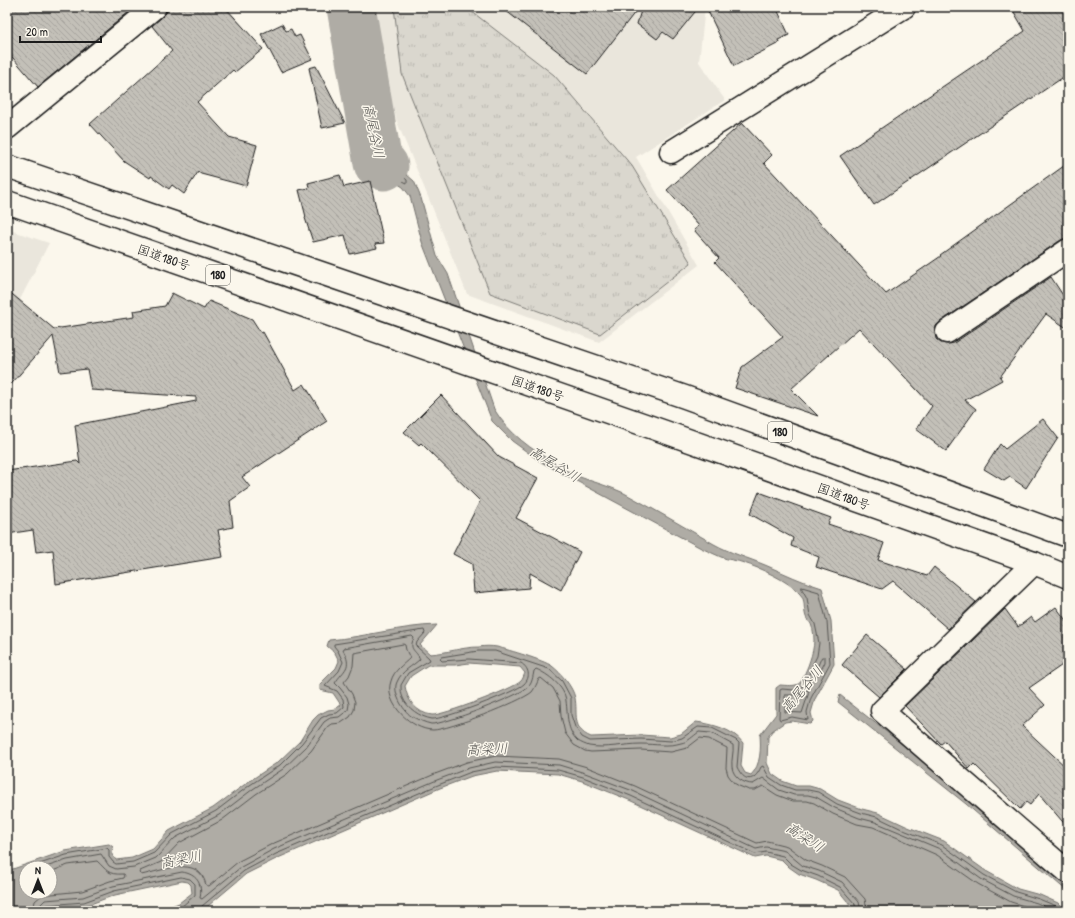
<svg xmlns="http://www.w3.org/2000/svg" width="1075" height="918" font-family="'Patrick Hand','Klee One',sans-serif">
	<defs>
		<pattern id="grass-tufts" width="24" height="20" patternUnits="userSpaceOnUse"><rect width="24" height="20" fill="#dad7ce"/><path d="M3 7l-1-3M5 7V3M7 7l1-3M15 17l-1-3M17 17v-4M19 17l1-3" fill="none" stroke="#bab8b0"/></pattern>
		<pattern id="building-back-hatch" width="6" height="6" patternUnits="userSpaceOnUse"><rect width="6" height="6" fill="#c3c0b8"/><path d="M-1 5l2 2M0 0l6 6M5-1l2 2" fill="none" stroke="#a7a49e"/></pattern>
	</defs>
	<rect width="100%" height="100%" fill="#fbf7ec"/>
	<filter id="ink" filterUnits="userSpaceOnUse"><feTurbulence type="fractalNoise" baseFrequency=".025" numOctaves="2"/><feDisplacementMap in="SourceGraphic" scale="8" xChannelSelector="R" yChannelSelector="G"/><feConvolveMatrix kernelMatrix="1 2 1 2 8 2 1 2 1" color-interpolation-filters="sRGB"/></filter>
	<g filter="url(#ink)">
		<path fill="#eae6dc" d="M 368,7 L 705,7 L 699,62 L 725,100 L 636,157 L 699,265 L 599,342 L 467,294 L 431,204 L 397,122 Z
			M 7,229 L 49,243 L 7,325 Z"/>
		<path fill="url(#grass-tufts)" stroke="#7b7a75" d="M 394,7 L 461,7 L 471,11 L 554,75 L 632,166 L 691,263 L 600,334 L 490,293 L 402,74 Z"/>
		<path fill="#afaca5" stroke="#74726e" fill-rule="evenodd" d="M 378,97 L 384,150 L 390,160 L 414,181 L 421,198 L 437,256 L 448,274 L 494,409 C 509,434 531,449 556,464 C 563,468 570,473 577,476 C 593,482 609,486 624,493 C 654,509 684,527 714,544 C 730,553 748,558 765,565 C 784,573 802,582 822,588 L 831,621 L 834,664 L 815,699 L 811,713 L 813,721 L 810,724 L 792,721 L 785,722 L 772,731 L 768,737 L 767,763 L 772,774 L 782,781 L 796,786 L 809,786 L 820,789 L 838,800 L 862,809 L 878,813 L 908,827 L 944,841 L 986,871 L 1018,889 L 1040,895 L 1058,903 L 1067,911 L 852,911 L 852,907 L 838,890 L 816,880 L 799,874 L 789,867 L 782,860 L 766,856 L 755,858 L 629,800 L 582,781 L 558,774 L 497,771 L 472,776 L 440,788 L 278,858 L 246,874 L 202,911 L 159,911 L 179,903 L 192,893 L 191,885 L 188,882 L 182,881 L 115,895 L 85,906 L 29,909 L 26,911 L 7,911 L 7,871 L 65,851 L 109,844 L 113,847 L 112,855 L 116,860 L 132,858 L 153,849 L 169,831 L 213,808 L 248,782 L 278,762 L 300,741 L 313,720 L 318,715 L 328,710 L 335,709 L 341,705 L 333,693 L 320,690 L 320,684 L 336,668 L 339,661 L 335,653 L 327,646 L 329,640 C 365,637 401,626 437,625 L 420,645 L 430,654 C 447,653 462,647 479,647 C 484,646 492,646 497,647 C 509,650 543,660 552,666 C 561,673 573,687 575,698 C 578,713 571,729 591,737 L 641,735 L 670,737 L 681,734 L 696,722 C 712,724 733,729 743,743 L 741,766 L 745,773 L 751,775 C 761,765 761,748 760,735 L 776,714 L 776,688 L 780,685 C 803,687 800,684 808,666 C 813,652 817,639 811,624 C 810,622 807,620 806,617 C 803,609 806,600 800,594 C 789,581 760,568 744,563 C 737,560 728,560 721,557 C 714,554 708,551 701,548 L 541,462 L 512,441 L 492,421 L 422,242 L 410,196 L 403,187 L 390,179 L 373,172 L 361,105 ZM 469,663 L 520,667 L 525,673 C 524,675 523,679 521,681 C 514,689 441,716 432,715 C 416,713 407,700 405,686 L 411,676 L 428,665 L 455,665 ZM 26,868 L 50,868 L 50,892 L 26,892 Z
			M 840,695 L 962,792 L 1068,883 L 1068,892 L 966,804 L 838,702 Z"/>
		<g fill="none" stroke-linecap="round" stroke-linejoin="round">
			<path stroke="#575653" stroke-width="1" d="M 372,104 L 375,106 L 381,152 L 387,163 L 407,180 L 407,183 L 376,168 L 365,109 Z
				M 802,587 L 819,592 L 827,622 L 830,663 L 811,698 L 807,712 L 808,720 L 792,717 L 780,720 L 779,718 L 780,690 L 782,689 L 794,690 L 803,686 L 808,678 L 811,668 L 817,656 L 819,643 L 815,624 L 810,615 L 807,598 L 802,589 Z
				M 822,657 L 825,657 L 825,662 L 819,674 L 816,675 L 815,673 Z
				M 806,690 L 808,690 L 809,692 L 802,713 L 785,712 L 785,695 L 795,695 Z
				M 28,868 L 66,855 L 107,848 L 109,850 L 109,857 L 113,862 L 116,864 L 133,862 L 154,853 L 172,834 L 216,811 L 250,785 L 280,765 L 302,743 L 321,718 L 329,714 L 337,713 L 344,707 L 343,699 L 337,691 L 325,686 L 339,671 L 343,662 L 338,651 L 334,646 L 334,644 L 424,630 L 425,633 L 417,642 L 416,646 L 429,658 L 430,660 L 408,673 L 401,685 C 401,689 401,694 403,698 C 407,708 420,717 432,719 C 442,720 516,692 524,684 C 531,677 529,668 521,663 L 469,659 L 442,661 L 440,659 L 441,657 L 478,651 L 495,651 L 549,669 L 562,681 L 571,698 L 571,715 L 575,727 L 582,737 L 590,741 L 641,739 L 671,741 L 682,738 L 698,727 L 712,728 L 736,740 L 739,743 L 737,767 C 744,782 754,783 761,767 L 763,766 L 769,777 L 781,785 L 795,790 L 808,790 L 818,792 L 837,804 L 861,813 L 877,817 L 906,831 L 942,845 L 984,875 L 1016,892 L 1039,899 L 1056,906 L 1061,911
				M 43,868 L 67,860 L 101,854 L 109,866 L 116,869 L 134,867 L 156,858 L 175,838 L 219,815 L 253,789 L 283,769 L 306,747 L 324,722 L 330,718 L 339,717 L 348,710 L 349,704 L 347,697 L 340,688 L 335,683 C 344,669 353,668 343,650 L 344,648 L 412,636 L 414,638 C 408,650 416,650 420,659 C 412,667 402,670 397,682 C 392,692 403,710 411,716 C 416,719 426,723 431,724 C 443,725 519,696 528,687 C 532,684 533,676 534,671 L 536,669 C 548,674 565,687 566,701 C 568,715 566,730 578,741 C 581,743 586,745 589,746 C 605,749 625,744 641,744 C 655,744 668,747 681,743 C 688,742 693,736 699,732 L 711,733 L 733,745 C 734,752 731,760 732,767 C 733,777 744,784 753,784 L 763,778 L 779,790 L 794,795 L 808,795 L 816,797 L 835,808 L 859,818 L 875,822 L 940,849 L 981,879 L 1013,896 L 1037,903 L 1054,911
				M 33,911 L 35,901 L 42,895 L 82,891 L 110,881 L 123,878 L 124,876 L 123,874 C 107,875 107,870 97,861 L 68,865 L 50,872
				M 39,911 L 40,905 L 45,900 L 83,897 L 113,886 L 182,872 C 196,874 203,883 200,898 L 202,899 L 241,867 L 274,849 L 437,780 L 469,768 L 495,762 L 559,765 L 585,773 L 633,791 L 756,849 L 766,847 L 785,851 L 803,866 L 819,871 L 842,882 L 859,902 L 861,911
				M 44,911 L 44,907 L 47,905 L 84,902 L 114,891 L 181,877 L 190,879 L 195,884 L 195,895 L 181,907 L 170,911
				M 200,911 L 202,906 L 244,871 L 276,854 L 438,785 L 471,772 L 496,767 L 558,770 L 583,777 L 631,796 L 755,854 L 766,852 L 783,856 L 791,864 L 801,870 L 818,876 L 840,887 L 855,904 L 856,911
				M 867,911 L 865,899 L 845,877 L 822,866 L 806,860 L 787,846 L 767,841 L 757,843 L 635,786 L 587,767 L 559,759 L 496,756 L 467,762 L 435,774 L 272,844 L 239,861 L 209,886 L 206,885 C 199,854 162,871 141,875 L 139,873 L 140,871 L 161,862 L 179,843 L 222,820 L 256,794 L 287,774 L 311,751 L 328,727 L 332,724 L 341,723 L 350,717 L 354,710 L 355,702 L 352,694 L 344,682 L 349,676 L 353,666 L 354,653 L 403,644 L 405,645 L 406,650 L 410,658 C 403,665 394,670 391,681 C 383,703 412,730 433,730 C 448,730 520,702 532,692 C 535,688 537,683 539,679 L 541,678 L 553,688 L 560,701 L 561,716 L 565,733 L 574,745 L 585,751 L 591,752 L 641,750 L 671,752 L 687,748 L 700,738 L 709,739 L 727,748 L 726,768 L 728,775 L 734,783 L 739,786 L 749,790 L 755,790 L 763,786 L 777,795 L 793,801 L 807,801 L 814,803 L 833,814 L 857,824 L 873,827 L 937,855 L 978,884 L 1011,902 L 1040,911"/>
			<path stroke="#afaca5" stroke-width="49" d="M 351,7 L 378,163 L 384,166"/>
		</g>
		<path fill="url(#building-back-hatch)" stroke="#1c1c1c" d="M 7,7 L 135,7 L 38,87 L 7,51 Z
			M 167,7 L 225,7 L 263,49 L 235,72 L 233,70 L 197,102 L 229,137 L 257,145 L 246,186 L 201,174 L 198,172 L 184,194 L 172,185 L 169,189 L 151,176 L 150,178 L 124,161 L 90,124 L 172,51 L 152,26 L 163,16 L 167,12 Z
			M 501,7 L 639,7 L 587,74 Z
			M 642,7 L 699,7 L 673,39 L 663,32 L 657,39 L 637,24 Z
			M 706,7 L 776,7 L 789,35 L 778,40 L 779,43 L 734,66 Z
			M 1011,7 L 1068,7 L 1068,74 L 874,205 L 840,156 L 1025,31 Z
			M 282,24 L 286,31 L 291,29 L 295,37 L 300,35 L 312,59 L 281,72 L 261,34 Z
			M 316,66 L 345,123 L 322,128 L 309,68 Z
			M 742,123 L 772,155 L 764,163 L 886,294 L 941,256 L 940,255 L 1068,163 L 1068,238 L 1061,240 L 940,322 L 936,326 L 935,333 L 936,339 L 941,343 L 948,344 L 954,343 L 1051,277 L 1068,303 L 1068,329 L 1046,314 L 1000,377 L 1002,380 L 965,400 L 976,409 L 946,451 L 916,429 L 932,406 L 859,328 L 791,389 L 818,416 L 735,388 L 742,367 L 783,337 L 715,262 L 719,258 L 694,230 L 699,226 L 667,190 Z
			M 340,175 L 344,187 L 370,181 L 384,243 L 375,244 L 377,248 L 350,254 L 345,235 L 313,242 L 305,218 L 306,217 L 299,190 L 309,188 L 308,183 Z
			M 7,290 L 54,329 L 134,317 L 133,311 L 165,306 L 172,293 L 204,309 L 209,301 L 252,319 L 261,333 L 263,332 L 295,390 L 304,384 L 327,421 L 242,477 L 250,487 L 230,501 L 233,527 L 218,530 L 223,557 L 56,584 L 53,550 L 36,552 L 33,530 L 7,534 L 7,471 L 77,461 L 80,464 L 75,425 L 196,401 L 196,397 L 91,390 L 87,369 L 60,372 L 53,336 L 7,389 Z
			M 441,395 L 499,457 L 538,478 L 516,518 L 580,552 L 561,590 L 530,573 L 529,588 L 474,593 L 472,564 L 453,554 L 480,501 L 421,443 L 419,445 L 404,432 Z
			M 1043,419 L 1058,438 L 1026,488 L 1010,477 L 1004,481 L 984,469 L 1000,444 L 1005,449 Z
			M 759,492 L 831,518 L 828,524 L 884,543 L 878,560 L 927,576 L 934,567 L 976,602 L 948,629 L 893,581 L 882,589 L 816,567 L 819,557 L 791,546 L 793,538 L 750,514 Z
			M 1056,607 L 1068,623 L 1068,661 L 1029,688 L 1045,705 L 1022,726 L 1068,769 L 1068,828 L 1039,794 L 1030,805 L 1026,802 L 1020,809 L 974,764 L 969,769 L 945,741 L 941,744 L 905,706 L 1005,609 L 1018,627 L 1031,617 L 1035,622 Z
			M 867,635 L 907,669 L 879,697 L 842,665 Z"/>
		<g fill="none" stroke-linecap="round" stroke-linejoin="round">
			<g stroke="#1c1c1c" stroke-width="25">
				<path id="minor" d="M 7,128 L 155,7
					M 671,152 L 904,7
					M 947,332 L 1068,250
					M 1034,563 L 882,711 L 1068,872"/>
			</g>
			<g stroke="#1c1c1c" stroke-width="25">
				<path id="highway" d="M 7,166 L 685,397 L 1068,536
					M 7,202 L 665,432 L 1034,563 L 1068,577"/>
			</g>
			<use href="#minor" stroke="#fbf7ec" stroke-width="22"/>
			<use href="#highway" stroke="#fbf7ec" stroke-width="22"/>
		</g>
	</g>
	<g text-anchor="middle" stroke-width="3" stroke-linejoin="round" paint-order="stroke">
		<g fill="#fbf7ec" stroke="#5f5e5a" stroke-width="1">
			<rect x="206" y="265" width="24" height="20" rx="3"/>
			<rect x="768" y="422" width="24" height="20" rx="3"/>
		</g>
		<g font-size="12" font-weight="bold" fill="#1c1c1c">
			<text x="218" y="279">180</text>
			<text x="780" y="436">180</text>
		</g>
		<g font-size="13" fill="#1c1c1c" stroke="#fbf7ec">
			<text transform="translate(164 257) rotate(19)" y="5">国道180号</text>
			<text transform="translate(538 388) rotate(19)" y="5">国道180号</text>
			<text transform="translate(844 496) rotate(20)" y="5">国道180号</text>
		</g>
		<g font-size="14" font-style="italic" fill="#575653" stroke="#fbf7ec">
			<text transform="translate(374 131) rotate(78)" y="5">高尾谷川</text>
			<text transform="translate(555 464) rotate(31)" y="5">高尾谷川</text>
			<text transform="translate(802 689) rotate(-50)" y="5">高尾谷川</text>
			<text transform="translate(487 749) rotate(-3)" y="5">高梁川</text>
			<text transform="translate(805 837) rotate(33)" y="5">高梁川</text>
			<text transform="translate(181 859) rotate(-11)" y="5">高梁川</text>
		</g>
	</g>
	<rect width="1075" height="918" fill="none" stroke="#fbf7ec" stroke-width="24"/>
	<rect x="12" y="12" width="1051" height="894" fill="none" stroke="#1c1c1c" stroke-width="1.5" filter="url(#ink)"/>
	<g transform="translate(38 880)"><circle r="19" fill="#fbf7ec" stroke="#a29f99"/>
	<path d="M0-3L7 15L0 10L-7 15Z" fill="#1c1c1c"/>
	<text y="-6" font-size="11" font-weight="bold" text-anchor="middle" fill="#1c1c1c">N</text>
	</g>
	<path d="M20 36v6h81v-6" fill="none" stroke="#1c1c1c" stroke-width="2"/>
	<text x="26" y="36" font-size="12" fill="#1c1c1c" stroke="#fbf7ec" stroke-width="3" paint-order="stroke">20 m</text>
</svg>
